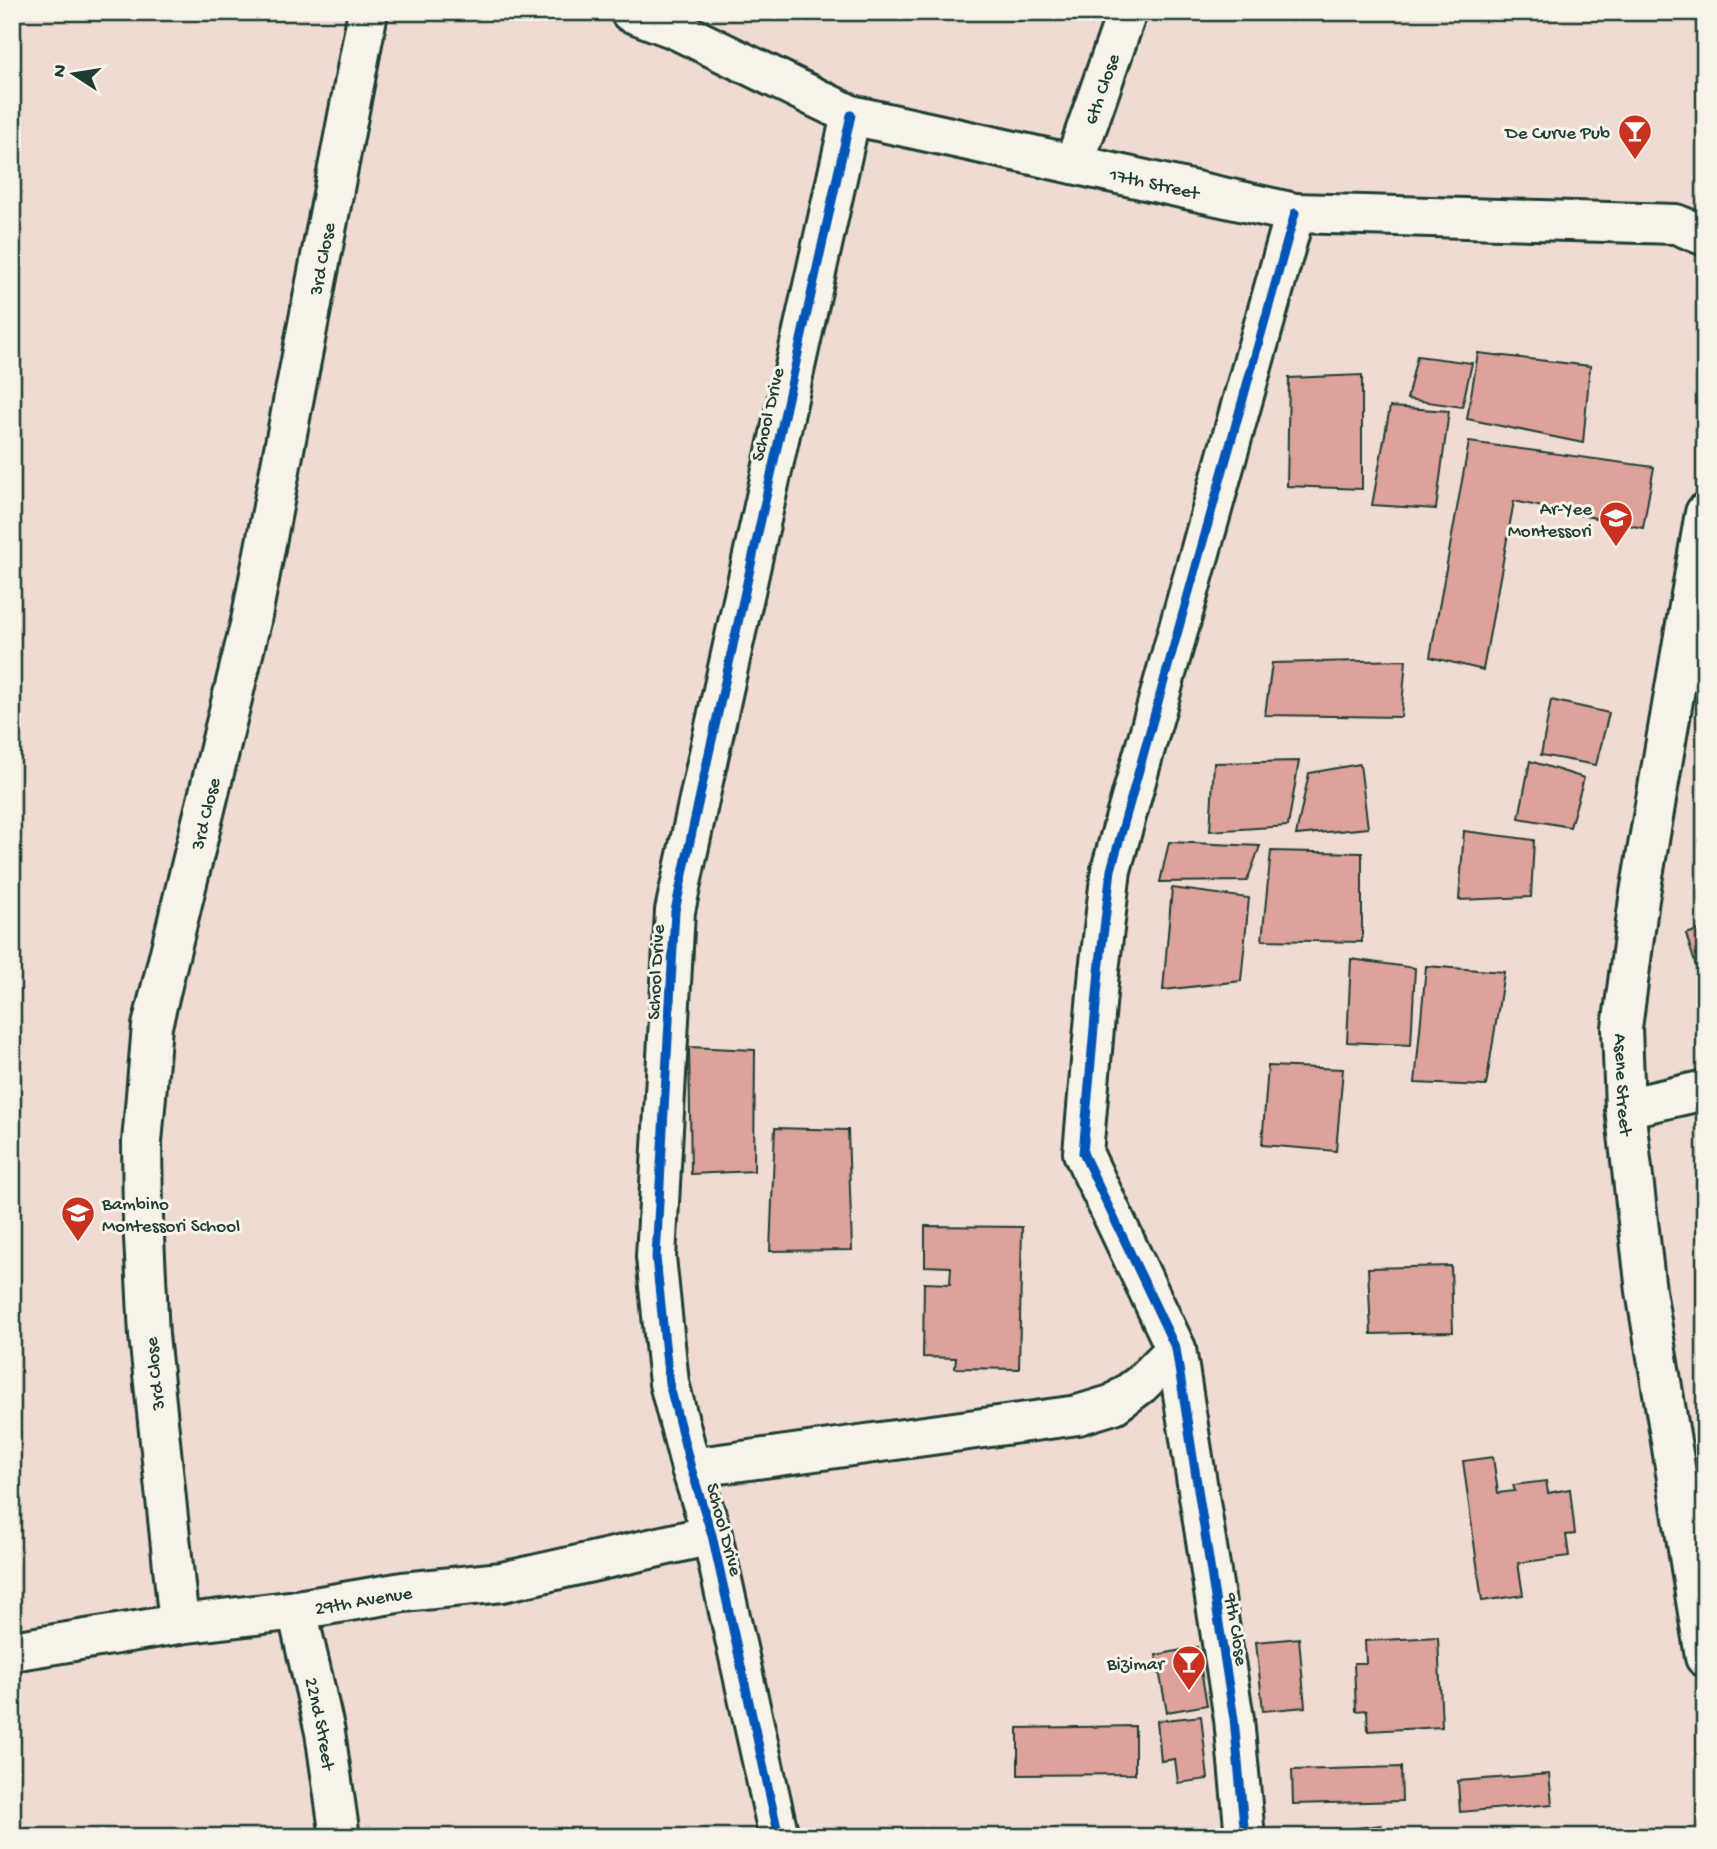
<svg xmlns="http://www.w3.org/2000/svg" width="1717" height="1849" font-family="'Gochi Hand',sans-serif">
	<rect width="100%" height="100%" fill="#efdbd1"/>
	<filter id="ink" filterUnits="userSpaceOnUse"><feTurbulence type="fractalNoise" baseFrequency=".0143" numOctaves="2"/><feDisplacementMap in="SourceGraphic" scale="14" xChannelSelector="R" yChannelSelector="G"/><feConvolveMatrix kernelMatrix="1 2 1 2 8 2 1 2 1" color-interpolation-filters="sRGB"/></filter>
	<g filter="url(#ink)">
		<path fill="#dca29b" stroke="#1f3d34" stroke-width="2" d="M 1478,353 L 1590,366 L 1583,443 L 1467,419 Z
			M 1417,356 L 1472,363 L 1462,407 L 1407,399 Z
			M 1362,375 L 1362,489 L 1287,486 L 1289,378 Z
			M 1390,407 L 1449,411 L 1436,509 L 1372,505 Z
			M 1469,442 L 1654,467 L 1643,528 L 1514,501 L 1483,670 L 1430,657 Z
			M 1406,660 L 1401,717 L 1265,715 L 1272,663 Z
			M 1551,700 L 1609,713 L 1596,765 L 1541,755 Z
			M 1299,761 L 1288,826 L 1210,831 L 1214,763 Z
			M 1530,761 L 1584,778 L 1570,827 L 1519,818 Z
			M 1360,764 L 1368,828 L 1296,835 L 1309,773 Z
			M 1464,831 L 1534,840 L 1531,897 L 1459,900 Z
			M 1169,842 L 1260,846 L 1247,881 L 1160,882 Z
			M 1271,851 L 1362,853 L 1362,942 L 1262,940 Z
			M 1172,888 L 1249,898 L 1241,981 L 1163,990 Z
			M 1705,928 L 1705,973 L 1699,976 L 1686,934 Z
			M 1351,959 L 1415,968 L 1411,1045 L 1347,1042 Z
			M 1426,966 L 1504,972 L 1486,1086 L 1415,1083 Z
			M 689,1047 L 755,1050 L 754,1171 L 691,1174 Z
			M 1268,1066 L 1343,1069 L 1336,1151 L 1262,1145 Z
			M 775,1128 L 848,1130 L 852,1250 L 770,1251 Z
			M 925,1226 L 1022,1227 L 1019,1369 L 955,1368 L 956,1358 L 923,1357 L 924,1283 L 950,1284 L 951,1267 L 925,1266 Z
			M 1451,1266 L 1453,1332 L 1371,1334 L 1368,1268 Z
			M 1493,1457 L 1498,1493 L 1515,1491 L 1513,1485 L 1546,1481 L 1548,1493 L 1570,1489 L 1575,1534 L 1566,1535 L 1569,1556 L 1518,1563 L 1523,1595 L 1482,1601 L 1463,1461 Z
			M 1438,1637 L 1442,1727 L 1368,1731 L 1367,1710 L 1356,1711 L 1354,1663 L 1366,1663 L 1365,1641 Z
			M 1299,1638 L 1305,1707 L 1263,1711 L 1256,1642 Z
			M 1197,1647 L 1207,1705 L 1167,1712 L 1156,1655 Z
			M 1201,1716 L 1208,1779 L 1178,1783 L 1175,1759 L 1161,1761 L 1157,1721 Z
			M 1135,1726 L 1135,1774 L 1018,1775 L 1018,1728 Z
			M 1401,1767 L 1402,1801 L 1293,1804 L 1292,1770 Z
			M 1549,1774 L 1552,1804 L 1460,1812 L 1458,1781 Z
			M 1381,1825 L 1383,1837 L 1316,1837 L 1316,1833 Z"/>
		<g fill="none" stroke-linecap="round" stroke-linejoin="round">
			<g stroke="#1f3d34" stroke-width="44">
				<g id="minor">
					<path id="s1" d="M 630,12 L 675,29 L 851,115 L 1295,213 L 1676,224 L 1705,236"/>
					<path id="s2" d="M 1074,164 L 1127,12"/>
					<path id="s3" d="M 1705,513 L 1639,899 L 1622,1028 L 1625,1108 L 1646,1291 L 1670,1435 L 1705,1657"/>
					<path d="M 1625,1108 L 1705,1090"/>
					<path d="M 691,1468 L 1078,1415 L 1114,1404 L 1141,1384 L 1176,1349"/>
					<path id="s4" d="M 297,1610 L 325,1732 L 340,1837"/>
					<path id="s5" d="M 179,1624 L 149,1335 L 143,1218 L 142,1142 L 152,1026 L 251,621 L 368,12"/>
					<path id="s6" d="M 12,1651 L 179,1624 L 297,1610 L 403,1592 L 502,1582 L 712,1535"/>
					<path d="M 779,1837 L 712,1535 L 691,1468 L 669,1383 L 656,1257 L 675,911 L 708,758 L 851,115"/>
					<path d="M 1245,1837 L 1234,1719 L 1176,1349 L 1083,1153 L 1099,971 L 1111,870 L 1295,213"/>
				</g>
			</g>
			<use href="#minor" stroke="#f7f3e8" stroke-width="38"/>
			<g stroke="#f7f3e8" stroke-width="13">
				<path id="cycleway" d="M 779,1837 L 712,1535 L 691,1468 L 669,1383 L 656,1257 L 675,911 L 708,758 L 851,115
					M 1245,1837 L 1234,1719 L 1176,1349 L 1083,1153 L 1099,971 L 1111,870 L 1295,213"/>
			</g>
			<use href="#cycleway" stroke="#0057b8" stroke-width="9"/>
		</g>
	</g>
	<defs>
		<g id="bar-pin" transform="scale(1.75)"><path d="M0 17L-7.5 6A9.5 9.5 0 1 1 7.5 6Z" fill="#c8321e" stroke="#f7f3e8"/><path d="M-6-5H6L.8 .8V4.5H3.5V6h-7V4.5H-.8V.8Z" fill="#fff"/></g>
		<g id="school-pin" transform="scale(1.75)"><path d="M0 17L-7.5 6A9.5 9.5 0 1 1 7.5 6Z" fill="#c8321e" stroke="#f7f3e8"/><path d="M0-5L7-2L0 1L-7-2ZM-4 1L0 2.5L4 1V4Q0 6-4 4Z" fill="#fff"/></g>
	</defs>
	<g fill-rule="evenodd">
		<use href="#bar-pin" x="1635" y="131"/>
		<use href="#school-pin" x="1616" y="518"/>
		<use href="#school-pin" x="78" y="1213"/>
		<use href="#bar-pin" x="1189" y="1662"/>
	</g>
	<g text-anchor="middle" stroke-width="6" stroke-linejoin="round" paint-order="stroke">
		<g font-size="19" fill="#1f3d34" stroke="#f7f3e8">
			<text dy="7" stroke="none"><textPath href="#s2" startOffset="80">6th Close</textPath></text>
			<text dy="7" stroke="none"><textPath href="#s1" startOffset="555">17th Street</textPath></text>
			<text dy="7" stroke="none"><textPath href="#s5" startOffset="1386">3rd Close</textPath></text>
			<text transform="translate(766 414) rotate(-77)" y="7">School Drive</text>
			<text dy="7" stroke="none"><textPath href="#s5" startOffset="819">3rd Close</textPath></text>
			<text transform="translate(654 972) rotate(-87)" y="7">School Drive</text>
			<text dy="7" stroke="none"><textPath href="#s3" startOffset="578">Asene Street</textPath></text>
			<text transform="translate(153 1374) rotate(-96)" y="7">3rd Close</text>
			<text transform="translate(726 1529) rotate(75)" y="7">School Drive</text>
			<text dy="7" stroke="none"><textPath href="#s6" startOffset="355">29th Avenue</textPath></text>
			<text transform="translate(1238 1629) rotate(81)" y="7">9th Close</text>
			<text dy="7" stroke="none"><textPath href="#s4" startOffset="116">22nd Street</textPath></text>
		</g>
		<g font-size="19" fill="#1f3d34" stroke="#f7f3e8" text-anchor="end">
			<text x="1610" y="138">De Curve Pub</text>
			<text x="1592" y="514">Ar-Yee<tspan x="1592" dy="22">Montessori</tspan></text>
			<text x="102" y="1209" text-anchor="start">Bambino<tspan x="102" dy="22">Montessori School</tspan></text>
			<text x="1164" y="1669">Bizimar</text>
		</g>
	</g>
	<rect width="1717" height="1849" fill="none" stroke="#f7f3e8" stroke-width="42"/>
	<rect x="21" y="21" width="1675" height="1807" fill="none" stroke="#1f3d34" stroke-width="2.5" filter="url(#ink)"/>
	<g transform="translate(74 74) rotate(282)" stroke="#f7f3e8" stroke-width="5" paint-order="stroke">
	<path d="M0-5L12 26L0 18L-12 26Z" fill="#1f3d34"/>
	<text y="-10" font-size="19" font-weight="bold" text-anchor="middle" fill="#1f3d34">N</text>
	</g>
</svg>
